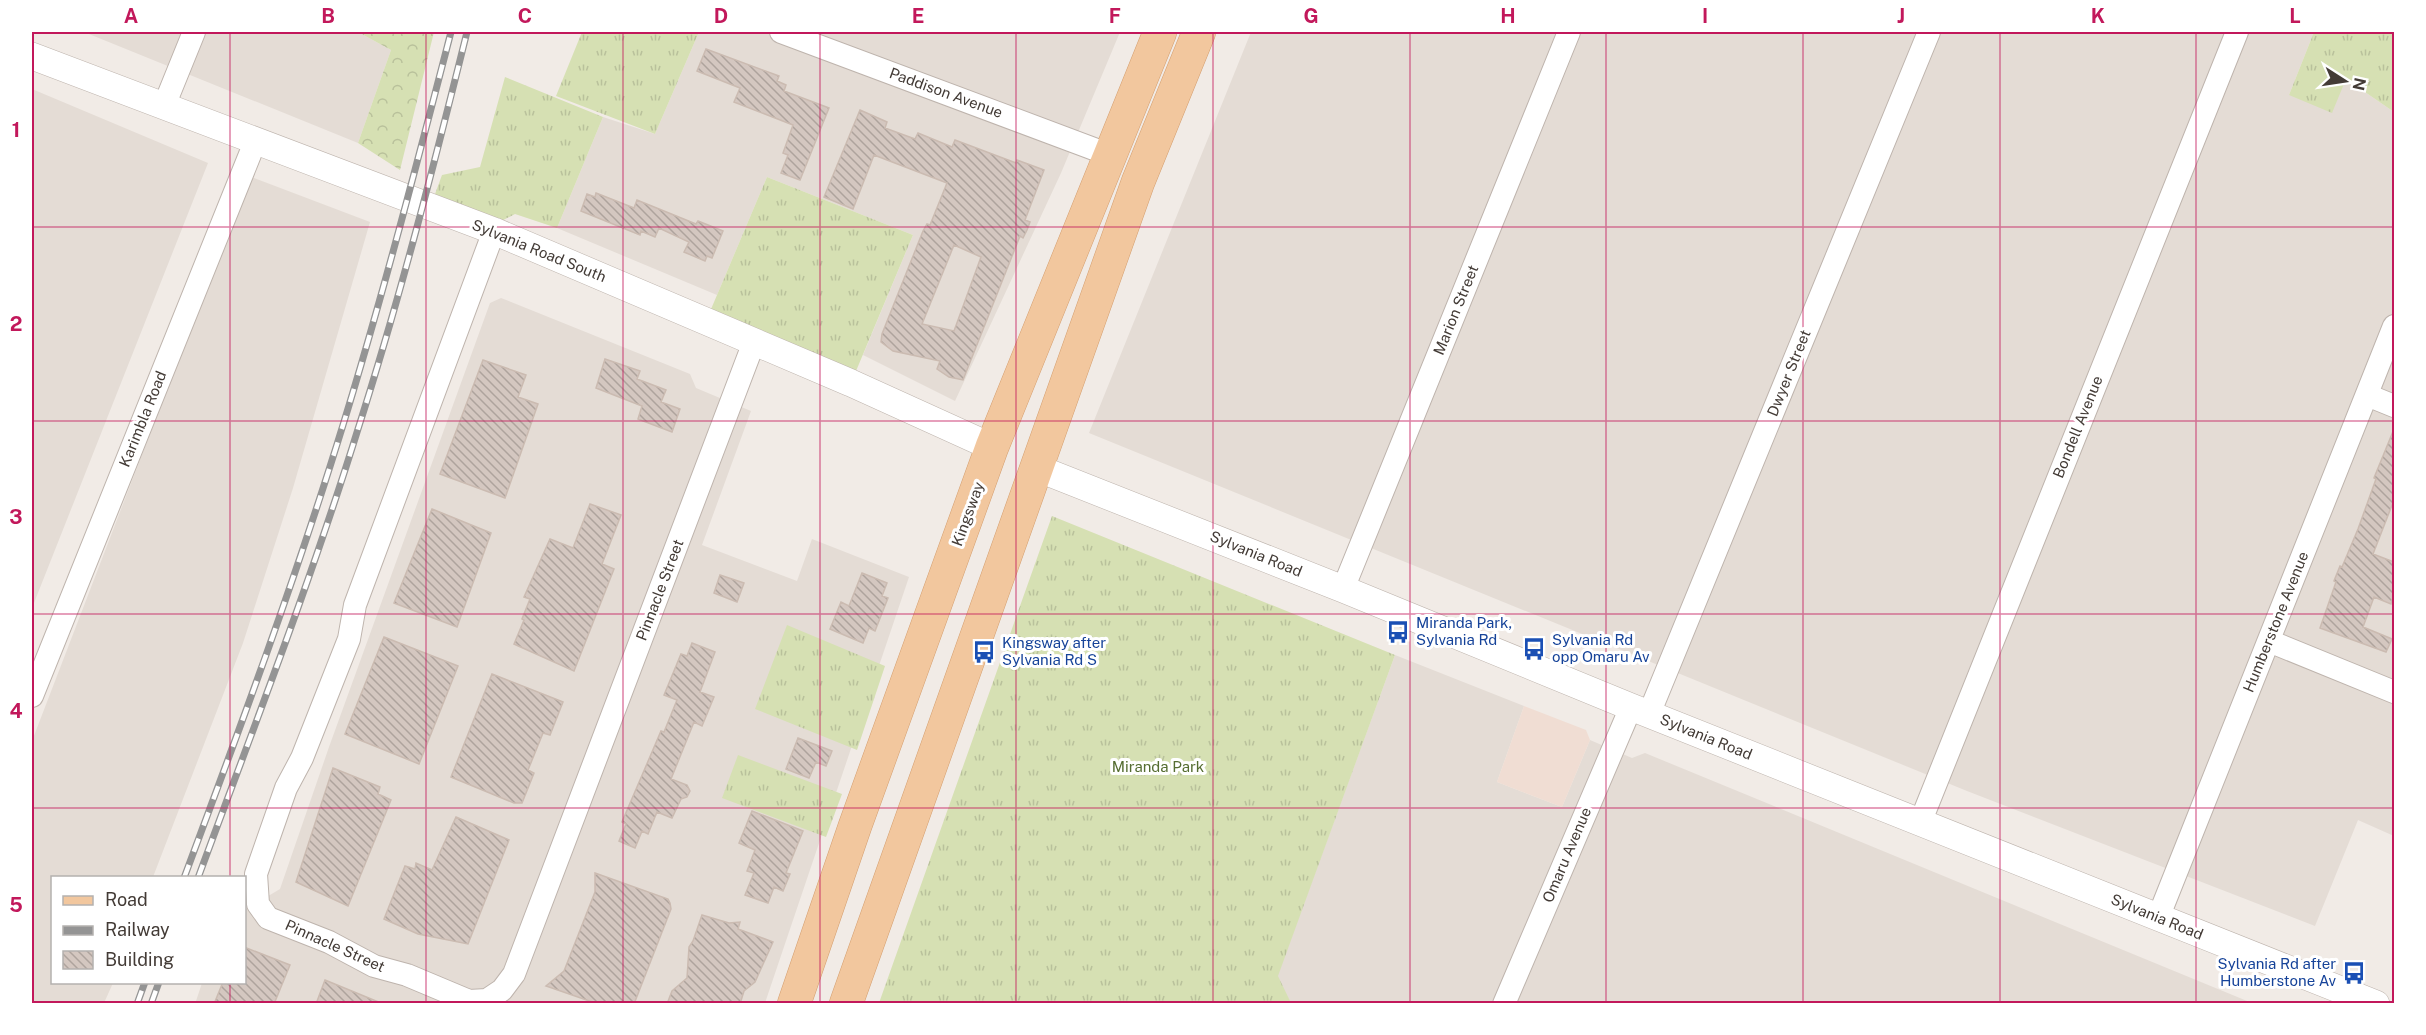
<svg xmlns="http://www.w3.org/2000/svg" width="2426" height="1035" font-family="'Public Sans',sans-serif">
	<defs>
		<pattern id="grass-tufts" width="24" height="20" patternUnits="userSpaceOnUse" patternTransform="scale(1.5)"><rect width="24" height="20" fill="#d6e0b3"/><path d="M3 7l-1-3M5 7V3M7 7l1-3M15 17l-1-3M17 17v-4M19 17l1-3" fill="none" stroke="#b9c19b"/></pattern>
		<pattern id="forest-crowns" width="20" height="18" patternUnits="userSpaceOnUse" patternTransform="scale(1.5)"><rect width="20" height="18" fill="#d6e0b3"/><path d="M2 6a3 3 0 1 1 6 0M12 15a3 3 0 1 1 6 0" fill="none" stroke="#b9c19b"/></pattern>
		<pattern id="building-back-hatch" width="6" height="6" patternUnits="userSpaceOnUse" patternTransform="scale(1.5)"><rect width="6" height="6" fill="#d4c7c0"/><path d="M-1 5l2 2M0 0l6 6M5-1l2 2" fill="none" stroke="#aea39d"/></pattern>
	</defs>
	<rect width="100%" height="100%" fill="#f1ebe6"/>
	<path fill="#e4dcd5" d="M 84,32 L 358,32 L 391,50 L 358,143 Z
		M 699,32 L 1120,32 L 1061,173 L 955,401 L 863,355 L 913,235 L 767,177 L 717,295 L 557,228 L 603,117 L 655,134 Z
		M 1251,32 L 2314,32 L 2289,95 L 2346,79 L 2394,112 L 2394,836 L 2358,820 L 2315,926 L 1967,791 L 1089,433 Z
		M 32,89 L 208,163 L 32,608 Z
		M 249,176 L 370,222 L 293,488 L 243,643 L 153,877 L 52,878 L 52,982 L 113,983 L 104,1003 L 32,1003 L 32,741 Z
		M 501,298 L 690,374 L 696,388 L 751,411 L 702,545 L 797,581 L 812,539 L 909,577 L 765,1003 L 195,1004 L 202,983 L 244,982 L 245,910 L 280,889 L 329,747 L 490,303 Z
		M 1395,655 L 1524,706 L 1497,782 L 1562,807 L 1590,740 L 1632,758 L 1645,753 L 2252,1003 L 1291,1004 L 1277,977 Z"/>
	<path fill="#f0ddd3" d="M 1524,706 L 1586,730 L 1590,740 L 1562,807 L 1497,782 Z"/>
	<path fill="url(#grass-tufts)" d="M 582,32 L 699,32 L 655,134 L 556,96 Z
		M 2314,32 L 2394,32 L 2394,112 L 2346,79 L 2332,113 L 2289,95 Z
		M 505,77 L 603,117 L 557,228 L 515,214 L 492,226 L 431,205 L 442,175 L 480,167 Z
		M 767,177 L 913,235 L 851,383 L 706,321 Z
		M 1052,516 L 1395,655 L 1278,976 L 1291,1003 L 879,1003 Z
		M 787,625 L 885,666 L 857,750 L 755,709 Z
		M 738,755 L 842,794 L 826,837 L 722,798 Z"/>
	<path fill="url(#forest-crowns)" d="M 358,32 L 434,32 L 400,170 L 358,143 L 391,50 Z"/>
	<path fill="url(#building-back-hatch)" stroke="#cbbbb1" stroke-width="1.5" fill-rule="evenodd" d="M 706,49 L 779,76 L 777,81 L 786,85 L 784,91 L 829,108 L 800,180 L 781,173 L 788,155 L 783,153 L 793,125 L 734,102 L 740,88 L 697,71 Z
		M 860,110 L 887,122 L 885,128 L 915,139 L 918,133 L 952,147 L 955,140 L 1016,163 L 1017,160 L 1044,170 L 1025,220 L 1030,222 L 1027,230 L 1023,238 L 1020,236 L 963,380 L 949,377 L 937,369 L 940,361 L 893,351 L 881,342 L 882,334 L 923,231 L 927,224 L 930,225 L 947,183 L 874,155 L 853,209 L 824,197 ZM 954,245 L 981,257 L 954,331 L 922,324 Z
		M 596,193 L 634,208 L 637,200 L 696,224 L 698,221 L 723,231 L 712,258 L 707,256 L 705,261 L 684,252 L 689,242 L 659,228 L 655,237 L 641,231 L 640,235 L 581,211 L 587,194 L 595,197 Z
		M 605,359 L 640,371 L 637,379 L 666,390 L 661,402 L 680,409 L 672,432 L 638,419 L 642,406 L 596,388 Z
		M 483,360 L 526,375 L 518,397 L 538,404 L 505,498 L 440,474 Z
		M 2394,429 L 2394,500 L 2373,554 L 2394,562 L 2394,594 L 2391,604 L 2374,597 L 2363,627 L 2392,639 L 2386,652 L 2320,628 L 2336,582 L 2334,581 L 2340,566 L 2342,567 L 2358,529 L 2376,479 L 2374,478 Z
		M 590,504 L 621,515 L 602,564 L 614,569 L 574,671 L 514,644 L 524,620 L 522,619 L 530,599 L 524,597 L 550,539 L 573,548 Z
		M 432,509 L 491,533 L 457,627 L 394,603 Z
		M 862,573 L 887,583 L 882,596 L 888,598 L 875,631 L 869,628 L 863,643 L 830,629 L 841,602 L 849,606 Z
		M 720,575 L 744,583 L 737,602 L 714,593 Z
		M 384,637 L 458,666 L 419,764 L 345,734 Z
		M 692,643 L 715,652 L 700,692 L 714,697 L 702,726 L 694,722 L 671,779 L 687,785 L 690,791 L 687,797 L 681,799 L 672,818 L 657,812 L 648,834 L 642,831 L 635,848 L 619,841 L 626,824 L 622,822 L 661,731 L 664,732 L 677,700 L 664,695 L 681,654 L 687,656 Z
		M 492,674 L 563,702 L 550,735 L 543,733 L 528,770 L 534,773 L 522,803 L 514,803 L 451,777 Z
		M 798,738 L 832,751 L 826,766 L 816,762 L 809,778 L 786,769 Z
		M 333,768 L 380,787 L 378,794 L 391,800 L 348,906 L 296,882 Z
		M 752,811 L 803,831 L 786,873 L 790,874 L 783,891 L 774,887 L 768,903 L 745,895 L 754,873 L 747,871 L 755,850 L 739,843 Z
		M 456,817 L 509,840 L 468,944 L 418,934 L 384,919 L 405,866 L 415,869 L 416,863 L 432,870 Z
		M 595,873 L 668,899 L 670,903 L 671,909 L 634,1004 L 598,1004 L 546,986 L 564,971 L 595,892 Z
		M 702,915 L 729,923 L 740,922 L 738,929 L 773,942 L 755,982 L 744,991 L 740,1004 L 667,1004 L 672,991 L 687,978 L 689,947 L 693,941 Z
		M 244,947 L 290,965 L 274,1004 L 214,1004 L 223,982 L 244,982 Z
		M 325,980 L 381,1003 L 381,1004 L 316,1004 Z"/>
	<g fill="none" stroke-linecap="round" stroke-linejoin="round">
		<g stroke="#beb4ad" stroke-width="24">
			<path id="minor" d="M 781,32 L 1110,155
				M 164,106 L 194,32
				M 494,231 L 355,605 L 349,639 L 302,758 L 286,788 L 256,874 L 258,904 L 268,918 L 329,942 L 374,966 L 407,975 L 469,1001 L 487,1000 L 502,990 L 514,974 L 754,342
				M 2367,395 L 2394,406
				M 1343,589 L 1569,32
				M 2269,641 L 2394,692
				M 32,696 L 255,142
				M 1649,714 L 1929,32
				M 1920,823 L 2237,32
				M 2158,918 L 2394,326
				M 1504,1004 L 1631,707"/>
		</g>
		<g stroke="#beb4ad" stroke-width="28">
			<path id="tertiary" d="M 32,56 L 494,231 L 851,383 L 992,447
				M 1037,468 L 1343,589 L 1631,707 L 2376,1004"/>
		</g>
		<g stroke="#d49f70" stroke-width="34">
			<path id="primary" d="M 794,1004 L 855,826 L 992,447 L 1160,32
				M 846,1004 L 1138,182 L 1199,32"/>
		</g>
		<use href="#minor" stroke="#fff" stroke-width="22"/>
		<use href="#tertiary" stroke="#fff" stroke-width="27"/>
		<use href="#primary" stroke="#f2c79e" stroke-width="33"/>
		<g stroke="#949494" stroke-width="7">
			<path id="rail" d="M 184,878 C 240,728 296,578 343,425 C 383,295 417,163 451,32
				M 198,878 C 253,729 311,581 358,429 C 400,298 434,165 467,32
				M 137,1004 L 145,982
				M 151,1004 L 159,982"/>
		</g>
		<use href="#rail" stroke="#fff" stroke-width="4.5" stroke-dasharray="14" stroke-linecap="butt"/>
	</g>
	<path fill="none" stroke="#c2185b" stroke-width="1.5" stroke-opacity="0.55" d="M 230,32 L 230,878M 426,32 L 426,1004M 623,32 L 623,1004M 820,32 L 820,1004M 1016,32 L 1016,1004M 1213,32 L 1213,1004M 1410,32 L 1410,1004M 1606,32 L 1606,1004M 1803,32 L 1803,1004M 2000,32 L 2000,1004M 2196,32 L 2196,1004M 32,227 L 2394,227M 32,421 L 2394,421M 32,614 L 2394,614M 32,808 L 2394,808M 230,982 L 230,1004"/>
	<defs>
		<g id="bus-bare" transform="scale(1.8)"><path d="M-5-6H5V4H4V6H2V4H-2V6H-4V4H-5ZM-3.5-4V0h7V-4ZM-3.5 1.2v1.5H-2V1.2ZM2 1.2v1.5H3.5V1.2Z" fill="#1a4fb4" stroke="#fff" stroke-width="2.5" paint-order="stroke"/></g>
	</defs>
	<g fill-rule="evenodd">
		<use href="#bus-bare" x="1398" y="632"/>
		<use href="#bus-bare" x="1534" y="649"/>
		<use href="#bus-bare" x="984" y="652"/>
		<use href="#bus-bare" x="2354" y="973"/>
	</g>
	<g text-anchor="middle" stroke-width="6" stroke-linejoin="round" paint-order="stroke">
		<g font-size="15" fill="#433b36" stroke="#fff">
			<text transform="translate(946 93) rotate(20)" y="5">Paddison Avenue</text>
			<text transform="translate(539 251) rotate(22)" y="5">Sylvania Road South</text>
			<text transform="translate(1456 310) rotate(-68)" y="5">Marion Street</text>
			<text transform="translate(1789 373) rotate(-68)" y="5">Dwyer Street</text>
			<text transform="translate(143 419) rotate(-68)" y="5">Karimbla Road</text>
			<text transform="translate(2078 427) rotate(-68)" y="5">Bondell Avenue</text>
			<text transform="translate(968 514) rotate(-70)" y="5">Kingsway</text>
			<text transform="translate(1256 554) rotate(22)" y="5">Sylvania Road</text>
			<text transform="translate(660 590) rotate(-69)" y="5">Pinnacle Street</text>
			<text transform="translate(2276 622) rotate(-68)" y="5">Humberstone Avenue</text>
			<text transform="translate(1706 737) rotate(22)" y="5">Sylvania Road</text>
			<text transform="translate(1567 855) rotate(-67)" y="5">Omaru Avenue</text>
			<text transform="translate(2157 917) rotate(22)" y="5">Sylvania Road</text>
			<text transform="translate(335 946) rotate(24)" y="5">Pinnacle Street</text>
		</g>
		<g font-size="15" fill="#164399" stroke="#fff" text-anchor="start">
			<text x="1416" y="628">Miranda Park,<tspan x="1416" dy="17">Sylvania Rd</tspan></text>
			<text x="1552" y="645">Sylvania Rd<tspan x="1552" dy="17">opp Omaru Av</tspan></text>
			<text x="1002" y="648">Kingsway after<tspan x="1002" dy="17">Sylvania Rd S</tspan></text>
			<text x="2336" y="969" text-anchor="end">Sylvania Rd after<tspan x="2336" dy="17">Humberstone Av</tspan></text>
		</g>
		<g font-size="15" fill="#556d31" stroke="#fff">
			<text x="1158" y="772">Miranda Park</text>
		</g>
	</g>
	<rect width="2426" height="1035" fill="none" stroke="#ffffff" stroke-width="66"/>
	<rect x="51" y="876" width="195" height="108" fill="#ffffff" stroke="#b4b1af" stroke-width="1.5"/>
	<rect x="63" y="896" width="30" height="9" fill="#f2c79e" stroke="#b4b1af" stroke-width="1.5"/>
	<text x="105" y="906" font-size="18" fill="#433b36">Road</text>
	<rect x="63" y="926" width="30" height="9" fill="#949494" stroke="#b4b1af" stroke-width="1.5"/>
	<text x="105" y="936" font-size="18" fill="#433b36">Railway</text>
	<rect x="63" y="951" width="30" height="18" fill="url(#building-back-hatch)" stroke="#b4b1af" stroke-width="1.5"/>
	<text x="105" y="966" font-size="18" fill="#433b36">Building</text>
	<g transform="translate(2345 81) rotate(102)" stroke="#ffffff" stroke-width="4.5" paint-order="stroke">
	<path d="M0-4.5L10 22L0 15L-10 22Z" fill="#433b36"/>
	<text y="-9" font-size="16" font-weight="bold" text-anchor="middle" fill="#433b36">N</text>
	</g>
	<rect x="33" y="33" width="2360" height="969" fill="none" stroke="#c2185b" stroke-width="2"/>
	<g font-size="20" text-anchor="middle" font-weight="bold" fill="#c2185b">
		<text x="131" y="23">A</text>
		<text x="328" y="23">B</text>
		<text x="525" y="23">C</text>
		<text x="721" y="23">D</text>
		<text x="918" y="23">E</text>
		<text x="1115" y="23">F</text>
		<text x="1311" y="23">G</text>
		<text x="1508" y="23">H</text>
		<text x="1705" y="23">I</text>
		<text x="1901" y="23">J</text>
		<text x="2098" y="23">K</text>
		<text x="2295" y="23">L</text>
		<text x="16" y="137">1</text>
		<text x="16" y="331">2</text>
		<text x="16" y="524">3</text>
		<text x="16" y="718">4</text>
		<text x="16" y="912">5</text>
	</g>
</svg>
